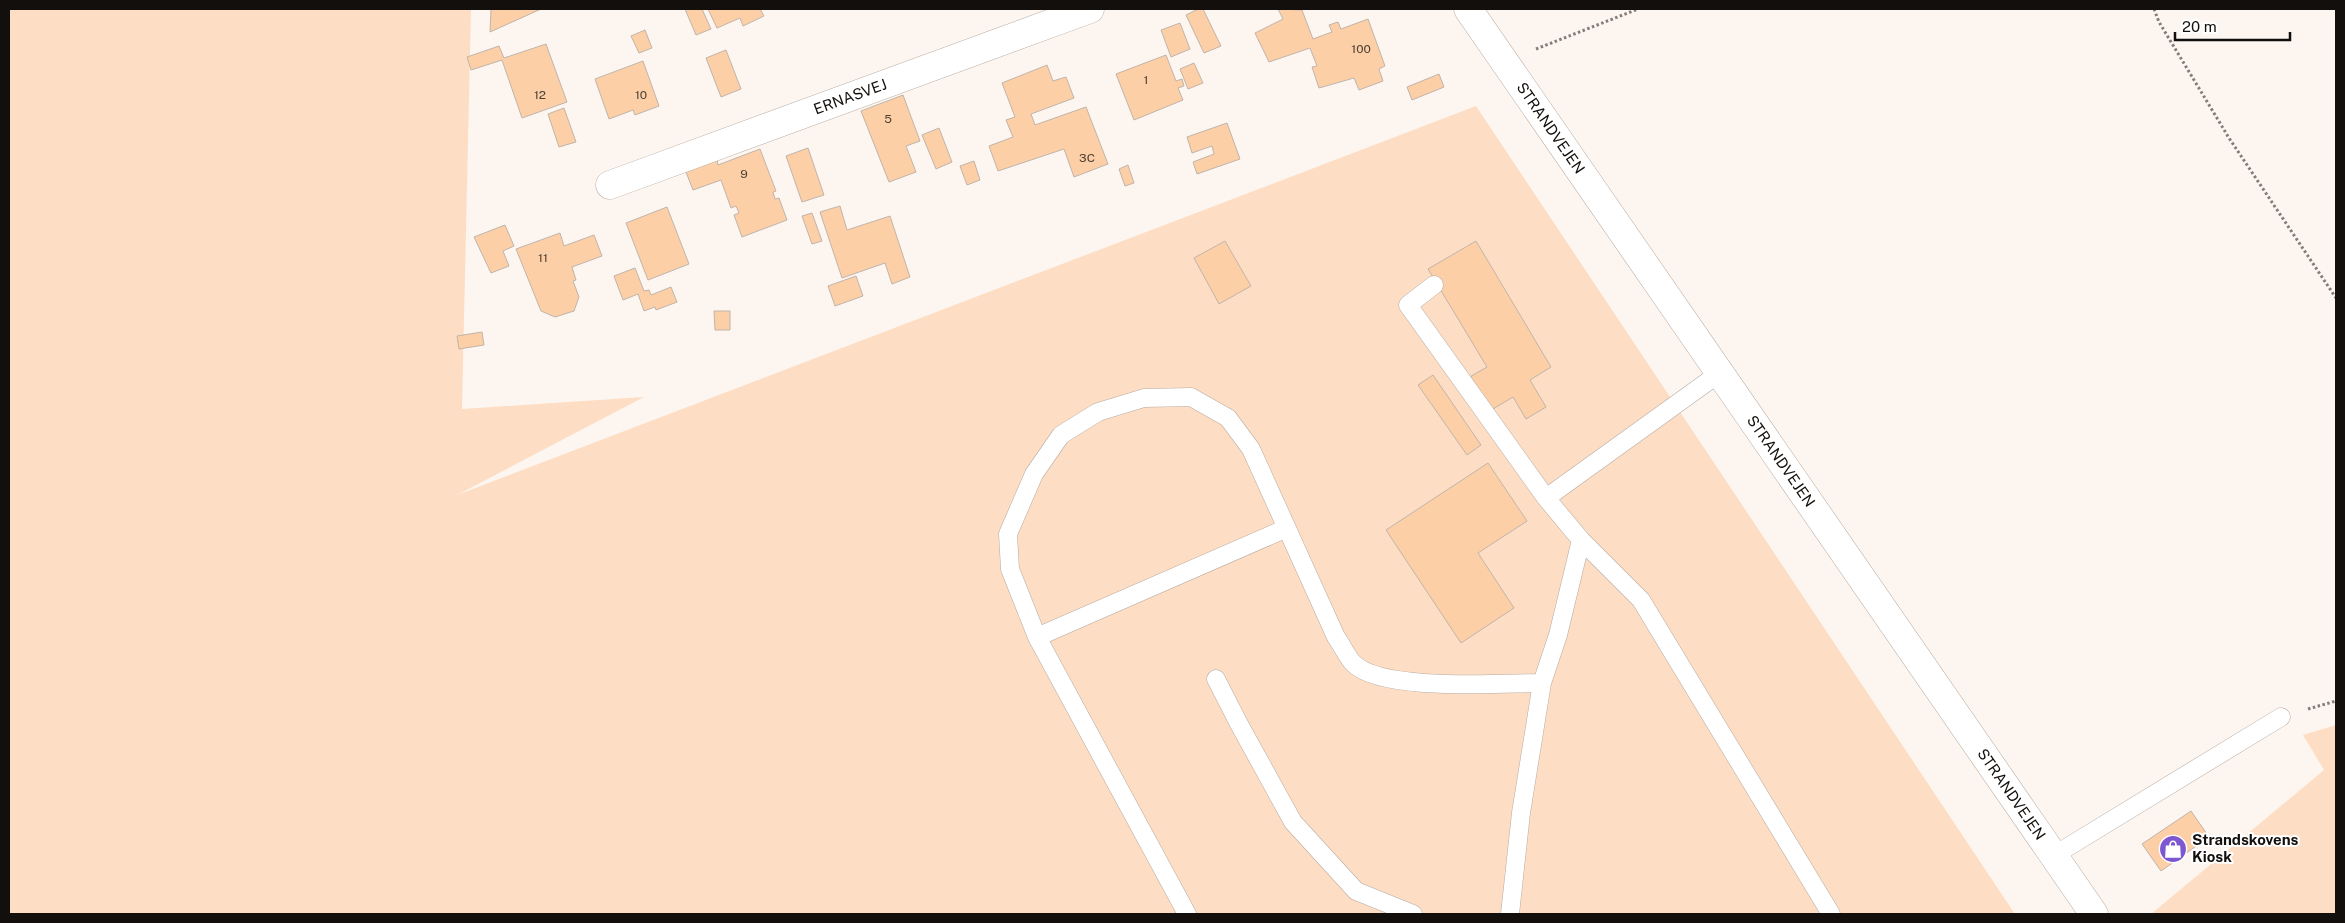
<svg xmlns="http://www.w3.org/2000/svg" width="2345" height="923" font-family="'Public Sans',sans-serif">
	<rect width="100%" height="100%" fill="#fdf6f0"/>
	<path fill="#fddec4" d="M 9,9 L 471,9 L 462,409 L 644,397 L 457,495 L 1476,106 L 2015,914 L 9,914 Z
		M 2336,725 L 2336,914 L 2151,914 L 2324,770 L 2303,735 Z"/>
	<path fill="#fccfa7" stroke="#c0b4ab" d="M 491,9 L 541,9 L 490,32 Z
		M 685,9 L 702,9 L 711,29 L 696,35 Z
		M 708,9 L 760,9 L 764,16 L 743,26 L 740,18 L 717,28 Z
		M 1198,9 L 1203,9 L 1221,46 L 1204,53 L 1186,15 Z
		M 1278,9 L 1302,10 L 1313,39 L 1332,32 L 1329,25 L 1338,22 L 1341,29 L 1368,19 L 1385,66 L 1379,69 L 1383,81 L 1359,90 L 1354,78 L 1319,88 L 1312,67 L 1317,66 L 1310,48 L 1269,62 L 1255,33 L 1283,19 Z
		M 1180,23 L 1190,49 L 1171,57 L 1161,30 Z
		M 645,30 L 652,48 L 639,53 L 631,36 Z
		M 546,44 L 567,102 L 522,118 L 502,60 L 471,70 L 467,57 L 499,46 L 504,58 Z
		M 726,50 L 741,89 L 721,97 L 706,58 Z
		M 1166,55 L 1176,81 L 1182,79 L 1184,86 L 1178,88 L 1183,100 L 1134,120 L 1116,74 Z
		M 643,61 L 659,106 L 635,115 L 633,110 L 609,119 L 595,79 Z
		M 1194,63 L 1203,83 L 1188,89 L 1180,69 Z
		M 1047,65 L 1053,81 L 1066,77 L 1074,98 L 1031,114 L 1035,125 L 1086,107 L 1108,164 L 1074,177 L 1064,149 L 998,171 L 989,146 L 1013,137 L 1006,120 L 1015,117 L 1002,83 Z
		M 1439,74 L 1444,87 L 1412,100 L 1407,87 Z
		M 903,95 L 920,141 L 906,146 L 916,172 L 889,182 L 861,111 Z
		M 564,108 L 576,142 L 559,147 L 548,114 Z
		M 1227,123 L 1240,159 L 1197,174 L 1193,162 L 1214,154 L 1212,146 L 1192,153 L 1187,137 Z
		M 939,128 L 952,162 L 936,169 L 922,135 Z
		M 808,148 L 824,195 L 802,202 L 786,156 Z
		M 760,149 L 776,191 L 773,192 L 775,199 L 779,198 L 787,220 L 742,237 L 734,215 L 739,213 L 736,206 L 731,208 L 721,180 L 693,190 L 686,172 L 717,160 L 718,165 Z
		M 974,161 L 980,180 L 967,185 L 960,166 Z
		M 1128,165 L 1134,183 L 1125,186 L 1119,169 Z
		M 840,206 L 847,230 L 890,216 L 910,277 L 892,284 L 885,263 L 842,278 L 820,212 Z
		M 667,207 L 689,264 L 648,280 L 626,223 Z
		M 812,213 L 822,241 L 812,244 L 802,216 Z
		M 505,225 L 514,246 L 503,251 L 509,266 L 491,273 L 474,237 Z
		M 560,233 L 564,246 L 594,235 L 602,256 L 572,267 L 576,280 L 573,281 L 579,297 L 574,311 L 555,317 L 541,311 L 516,249 Z
		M 1225,241 L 1251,286 L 1219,304 L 1194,258 Z
		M 1476,241 L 1551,367 L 1530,380 L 1546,407 L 1526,419 L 1513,397 L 1488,412 L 1468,378 L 1487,367 L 1428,269 Z
		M 635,268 L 644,291 L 649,290 L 651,295 L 671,287 L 677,302 L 656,310 L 655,307 L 644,311 L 638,294 L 623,300 L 614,276 Z
		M 856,276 L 863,296 L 835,306 L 828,286 Z
		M 714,311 L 730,311 L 730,330 L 715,330 Z
		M 482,332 L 484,345 L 459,349 L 457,336 Z
		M 1433,375 L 1481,445 L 1467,455 L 1418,385 Z
		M 1488,463 L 1527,521 L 1478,553 L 1514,608 L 1461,643 L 1386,530 Z
		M 2191,811 L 2209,837 L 2161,871 L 2142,844 Z"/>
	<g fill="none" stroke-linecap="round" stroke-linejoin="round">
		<g stroke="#b6aaa1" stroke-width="19">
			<path id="lane" d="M 1434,285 L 1408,305 L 1546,498 L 1721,372
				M 1581,540 L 1641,600 L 1831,914
				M 1037,637 L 1287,528
				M 1216,679 L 1239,724 L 1293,822 L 1356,891 L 1413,914
				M 2053,856 L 2281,717
				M 1187,914 L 1037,637 L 1010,569 L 1008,534 L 1034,474 L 1061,435 L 1098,412 L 1144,398 L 1191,397 L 1228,418 L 1251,449 L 1336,637 C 1342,645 1346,655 1353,663 C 1380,692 1502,683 1542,683
				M 1510,914 L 1521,813 L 1542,683 L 1558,635 L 1581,540 L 1546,498"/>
		</g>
		<g stroke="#b6aaa1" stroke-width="29">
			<g id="street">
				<path id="s1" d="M 610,185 L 1090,9"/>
			</g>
		</g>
		<g stroke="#b6aaa1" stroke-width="29">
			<g id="secondary">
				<path id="s2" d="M 1468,9 L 2094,914"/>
			</g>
		</g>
		<path stroke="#837d79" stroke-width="3" stroke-dasharray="2.5 2.5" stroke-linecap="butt" d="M 2154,9 L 2159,22 L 2229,138 L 2336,298
			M 1536,49 L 1638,9
			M 2308,709 L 2336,701"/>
		<use href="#lane" stroke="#fff" stroke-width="18"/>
		<use href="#street" stroke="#fff" stroke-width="28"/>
		<use href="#secondary" stroke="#fff" stroke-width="28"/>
	</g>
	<defs>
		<g id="shop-disc" transform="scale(1.4375)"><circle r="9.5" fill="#7d57d0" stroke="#fff"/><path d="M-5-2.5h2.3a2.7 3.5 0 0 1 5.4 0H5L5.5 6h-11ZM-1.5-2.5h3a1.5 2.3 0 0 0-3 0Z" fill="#fff"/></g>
	</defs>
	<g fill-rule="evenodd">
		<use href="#shop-disc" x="2173" y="849"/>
	</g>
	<g text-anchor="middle" stroke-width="4" stroke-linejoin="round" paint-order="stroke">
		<g font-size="12" fill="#4d3f33">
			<text x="1361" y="53">100</text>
			<text x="1146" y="84">1</text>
			<text x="540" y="99">12</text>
			<text x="641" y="99">10</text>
			<text x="888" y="123">5</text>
			<text x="1087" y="162">3C</text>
			<text x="744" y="178">9</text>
			<text x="543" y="262">11</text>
		</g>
		<g font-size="15" fill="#130f0c" stroke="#fff">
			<text dy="5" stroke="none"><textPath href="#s1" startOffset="256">ERNASVEJ</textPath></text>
			<text dy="5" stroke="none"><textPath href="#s2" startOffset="145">STRANDVEJEN</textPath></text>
			<text dy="5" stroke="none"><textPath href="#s2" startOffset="550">STRANDVEJEN</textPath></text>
			<text dy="5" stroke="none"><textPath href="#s2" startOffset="955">STRANDVEJEN</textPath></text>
		</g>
		<g font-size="15" font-weight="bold" fill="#130f0c" stroke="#fff" text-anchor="start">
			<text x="2192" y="845">Strandskovens<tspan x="2192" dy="17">Kiosk</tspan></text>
		</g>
	</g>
	<rect width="2345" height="923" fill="none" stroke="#130f0c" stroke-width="20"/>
	<path d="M2175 32v8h115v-8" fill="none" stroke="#130f0c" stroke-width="2.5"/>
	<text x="2182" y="32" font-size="15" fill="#130f0c" stroke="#ffffff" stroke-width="4" paint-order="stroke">20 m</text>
</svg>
